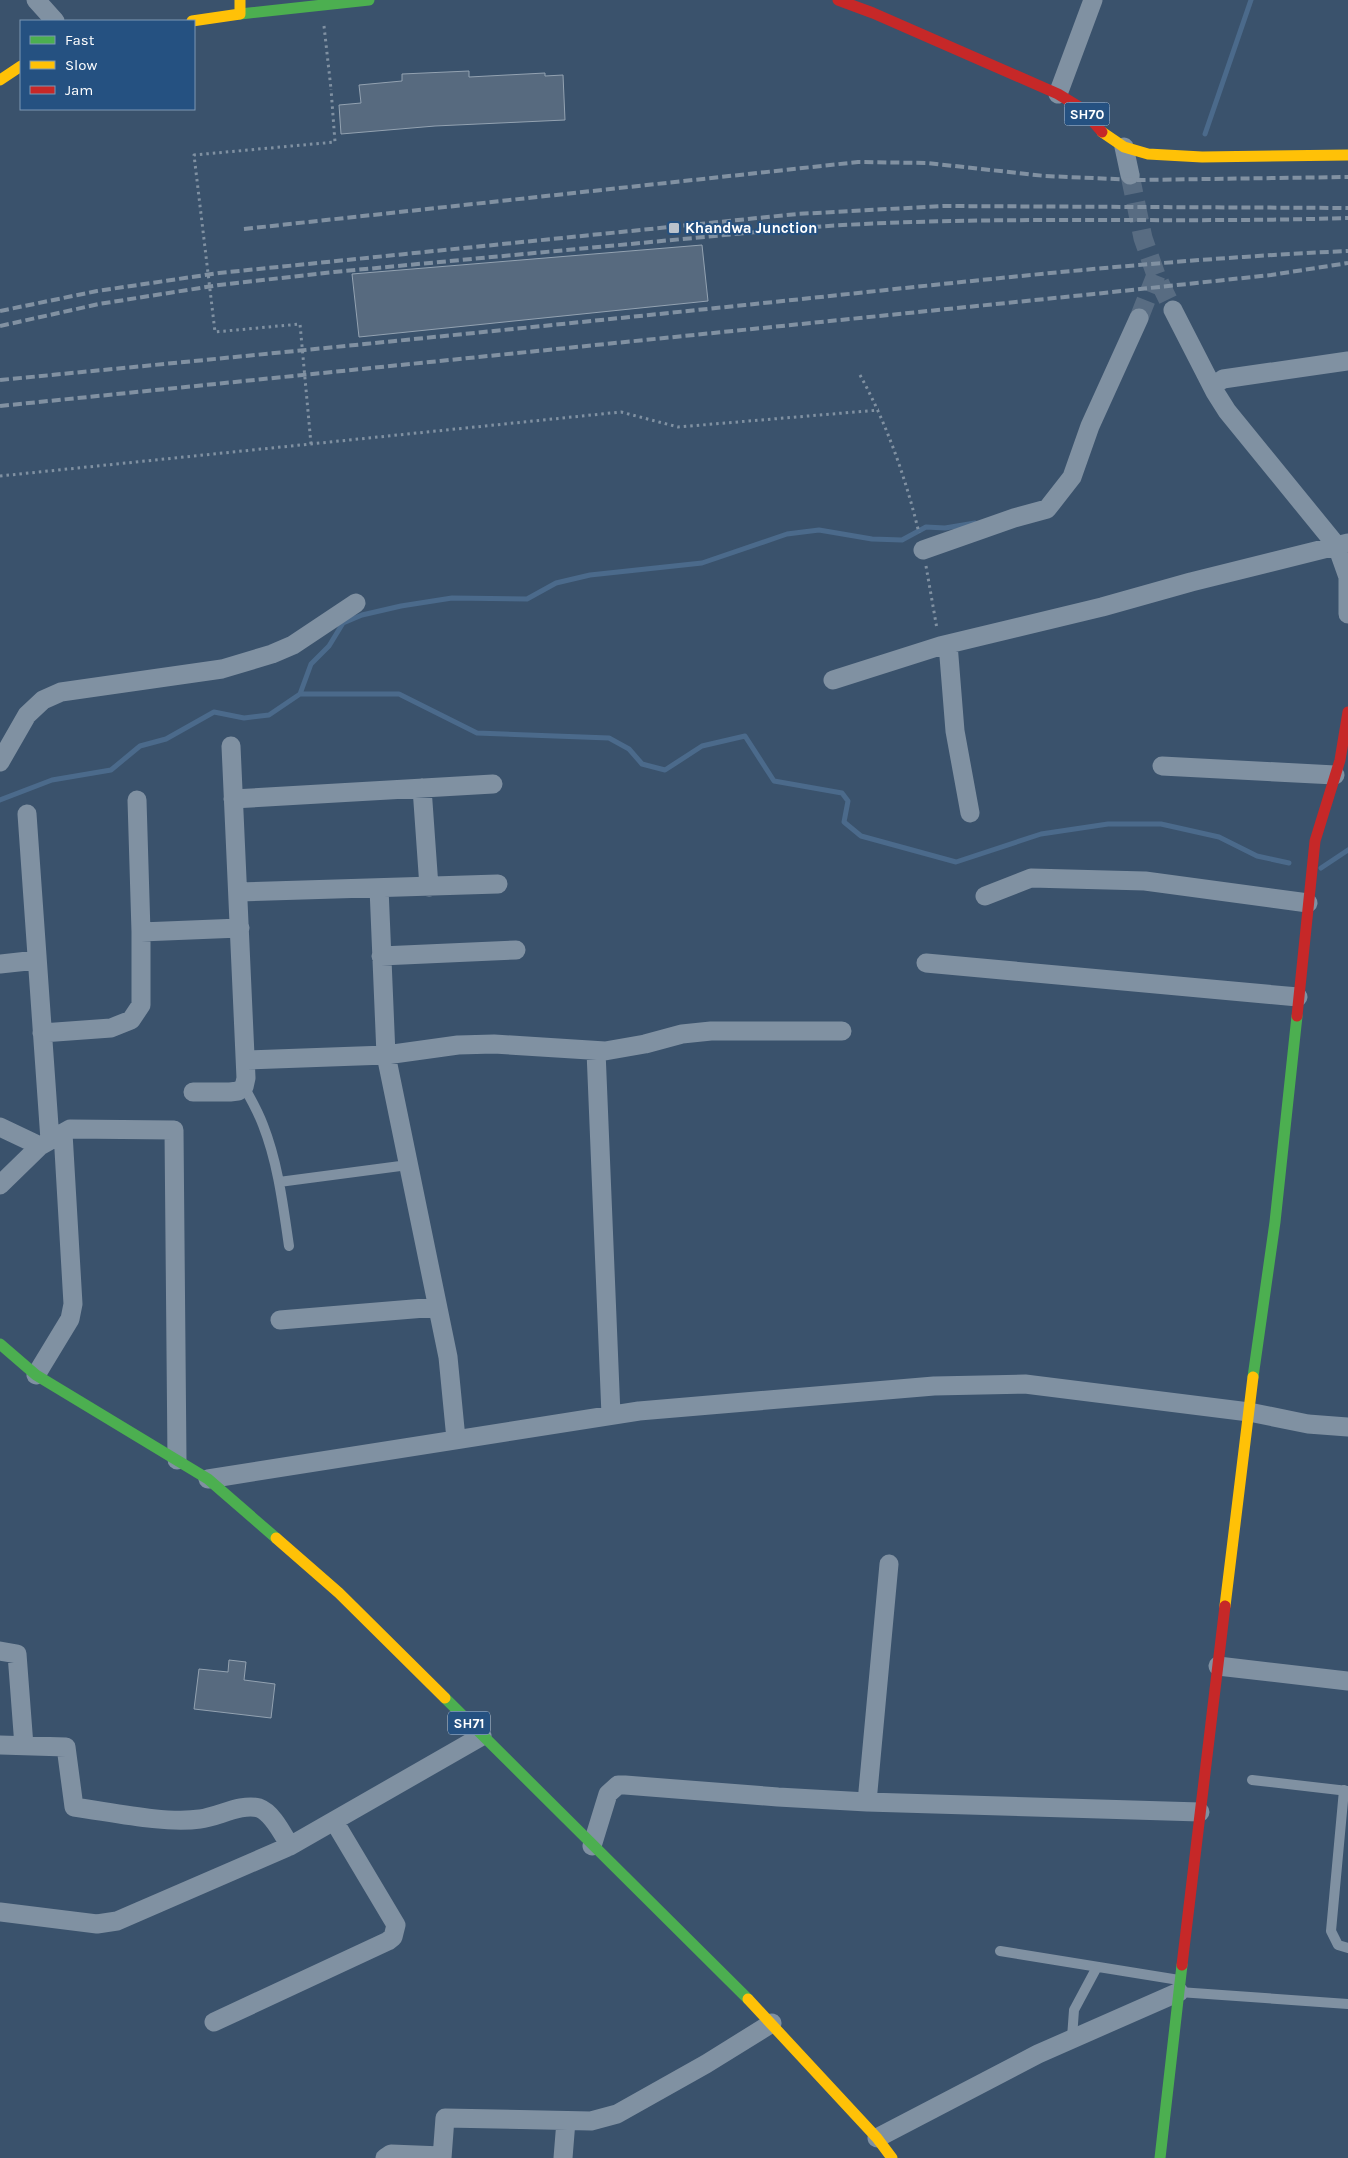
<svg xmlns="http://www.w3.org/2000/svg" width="1348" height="2158" font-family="Karla,sans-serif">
	<rect width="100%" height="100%" fill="#3a526c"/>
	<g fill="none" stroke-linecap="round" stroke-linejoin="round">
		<path stroke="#4b6a8b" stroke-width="5" d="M 1205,134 L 1251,0
			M 300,694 L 311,664 L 329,646 L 343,623 L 362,615 L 401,606 L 452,598 L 527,599 L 556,583 L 590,575 L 702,563 L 787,534 L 819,530 L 872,539 L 902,540 L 926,527 L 945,528 L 975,523
			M 0,800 L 52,780 L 111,770 L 140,746 L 166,739 L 214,712 L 244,718 L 269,715 L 300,694 L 399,694 L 477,733 L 609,738 L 629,749 L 642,764 L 665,770 L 702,746 L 745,736 L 774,781 L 842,793 L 848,801 L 844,822 L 861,836 L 956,862 L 1041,834 L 1108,824 L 1161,824 L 1219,837 L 1257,856 L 1289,863
			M 1321,868 L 1348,850"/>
	</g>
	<path fill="#576a7f" stroke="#93a2b1" d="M 469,71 L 469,77 L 545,73 L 545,76 L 563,75 L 565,120 L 435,126 L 341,134 L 339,105 L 361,103 L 359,85 L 402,81 L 402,74 Z
		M 702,245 L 708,301 L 359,337 L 352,274 Z
		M 229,1660 L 246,1662 L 244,1680 L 275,1684 L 271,1718 L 194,1709 L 199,1669 L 228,1672 Z"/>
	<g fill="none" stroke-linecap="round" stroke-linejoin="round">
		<path stroke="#586c82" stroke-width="19" stroke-dasharray="19 9" stroke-linecap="butt" d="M 1130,175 L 1143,238 L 1156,275 L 1173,310
			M 1139,318 L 1156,275"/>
		<path stroke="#8091a2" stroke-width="3" stroke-dasharray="2.5 4" stroke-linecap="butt" d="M 324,26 L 331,89
			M 860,375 C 887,424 906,479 919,533
			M 0,476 L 621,412 L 678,427 L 879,410
			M 926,566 L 937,629"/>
		<path stroke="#8091a2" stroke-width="10" d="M 244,1087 C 251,1099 258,1112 263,1125 C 278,1163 283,1205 289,1246
			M 279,1182 L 408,1165
			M 1252,1780 L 1348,1791
			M 1344,1790 L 1331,1931 L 1338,1945 L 1348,1948
			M 1000,1951 L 1179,1980
			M 1179,1992 L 1348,2004
			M 1072,2038 L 1074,2010 L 1097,1967"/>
		<path stroke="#8091a2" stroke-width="19" d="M 36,0 L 55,21
			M 1058,94 L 1093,0
			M 1124,147 L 1130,175
			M 1173,310 L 1215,392
			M 1348,361 L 1223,379 L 1215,385 L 1215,392 L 1227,411 L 1337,546 L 1348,577 L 1348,614
			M 923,550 L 1014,518 L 1047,509 L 1072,477 L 1090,426 L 1139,318
			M 948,644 L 955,731 L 970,813
			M 833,680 L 940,646 L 1102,607 L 1191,582 L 1348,543
			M 0,762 L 27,715 L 43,700 L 61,692 L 222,669 L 272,654 L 293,645 L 356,603
			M 1162,766 L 1335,775
			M 422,788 L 429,887
			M 233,799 L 493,784
			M 27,814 L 50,1140
			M 379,888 L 386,1055 L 448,1357 L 456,1439
			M 238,892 L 498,884
			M 985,896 L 1031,878 L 1145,881 L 1308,903
			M 141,932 L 240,928
			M 381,956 L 516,950
			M 926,963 L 1298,997
			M 0,964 L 37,960
			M 42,1033 L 111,1028 L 131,1020 L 141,1005 L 141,932 L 137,800
			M 596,1051 L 611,1415
			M 247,1060 L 386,1055 L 458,1045 L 494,1044 L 605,1051 L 645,1044 L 682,1034 L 711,1031 L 842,1031
			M 193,1092 L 230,1092 L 238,1091 L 244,1087 L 246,1078 L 231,746
			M 0,1127 L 40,1146
			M 0,1185 L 40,1146 L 70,1129 L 174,1130 L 177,1460
			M 280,1320 L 437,1307
			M 36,1375 L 70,1319 L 73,1304 L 63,1133
			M 208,1479 L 639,1411 L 934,1386 L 1025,1384 L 1249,1412 L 1308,1424 L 1348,1427
			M 0,1651 L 17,1654 L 24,1746
			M 1218,1666 L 1348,1681
			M 0,1745 L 66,1747 L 74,1807 C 111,1812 164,1824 200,1819 C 218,1817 241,1803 259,1808 C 273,1813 283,1835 290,1846
			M 867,1802 L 889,1564
			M 592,1846 L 608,1794 L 618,1785 L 625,1785 L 778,1797 L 867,1802 L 1200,1812
			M 0,1912 L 97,1924 L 117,1921 L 290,1846 L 482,1736
			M 214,2022 L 388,1941 L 393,1937 L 396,1925 L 334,1821
			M 877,2138 L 1038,2054 L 1179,1992
			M 385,2158 L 391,2154 L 442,2156
			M 442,2158 L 445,2118 L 591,2121 L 617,2114 L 706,2064 L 772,2023
			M 563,2158 L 566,2121"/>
		<path stroke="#4caf50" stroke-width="11" d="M 240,14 L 369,0
			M 0,1344 L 36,1375 L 208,1479 L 276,1538
			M 1253,1377 L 1275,1222 L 1297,1016
			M 445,1698 L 748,1999
			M 1160,2158 L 1182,1965"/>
		<path stroke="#ffc107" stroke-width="11" d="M 192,21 L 240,14 L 240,0
			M 0,80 L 21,66
			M 1102,132 L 1124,147 L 1148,154 L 1202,157 L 1348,155
			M 276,1538 L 339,1593 L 445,1698
			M 1225,1606 L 1253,1377
			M 748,1999 L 877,2138 L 892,2158"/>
		<path stroke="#c62828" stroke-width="11" d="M 838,0 L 873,13 L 1058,94 L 1081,108 L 1102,132
			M 1297,1016 L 1315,841 L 1340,760 L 1348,712
			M 1182,1965 L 1225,1606"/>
		<path stroke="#8191a2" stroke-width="4" stroke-dasharray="9 4" stroke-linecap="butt" d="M 244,229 L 858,162 L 927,163 L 1045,176 L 1137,180 L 1348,177
			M 0,311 L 97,291 L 219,273 L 797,214 L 943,206 L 1348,208
			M 0,326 L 99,304 L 219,285 L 334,272 L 799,228 C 982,214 1165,224 1348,218
			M 0,380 C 248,356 497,331 745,305 C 946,284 1146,260 1348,251
			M 0,406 L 1094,294 L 1271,275 L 1348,263"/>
		<path stroke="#8091a2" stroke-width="3" stroke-dasharray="2.5 4" stroke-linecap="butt" d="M 311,444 L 300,324 L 215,332 L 194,155 L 335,142 L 331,89"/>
	</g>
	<rect fill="#bac2cc" stroke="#255181" stroke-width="2" x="668" y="222" width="12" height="12" rx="2.5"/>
	<g text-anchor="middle" stroke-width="4" stroke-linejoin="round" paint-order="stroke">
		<g fill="#255181" stroke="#becbd9" stroke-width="1">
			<rect x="1064.5" y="102.5" width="45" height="23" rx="4"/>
			<rect x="448" y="1711.5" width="42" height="23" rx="4"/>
		</g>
		<g font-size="14" font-weight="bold" fill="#fff">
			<text x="1087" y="119">SH70</text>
			<text x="469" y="1728">SH71</text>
		</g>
		<g font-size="15" font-weight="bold" fill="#fff" stroke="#255181" text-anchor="start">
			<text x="685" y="233">Khandwa Junction</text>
		</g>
	</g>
	<rect x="20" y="20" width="175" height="90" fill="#255181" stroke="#7c97b3"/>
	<rect x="30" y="36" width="25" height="8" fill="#4caf50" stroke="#7c97b3"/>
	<text x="65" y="45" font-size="15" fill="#ffffff">Fast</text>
	<rect x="30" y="61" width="25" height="8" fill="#ffc107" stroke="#7c97b3"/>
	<text x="65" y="70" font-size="15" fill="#ffffff">Slow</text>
	<rect x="30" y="86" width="25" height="8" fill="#c62828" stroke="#7c97b3"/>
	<text x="65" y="95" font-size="15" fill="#ffffff">Jam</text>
</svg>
